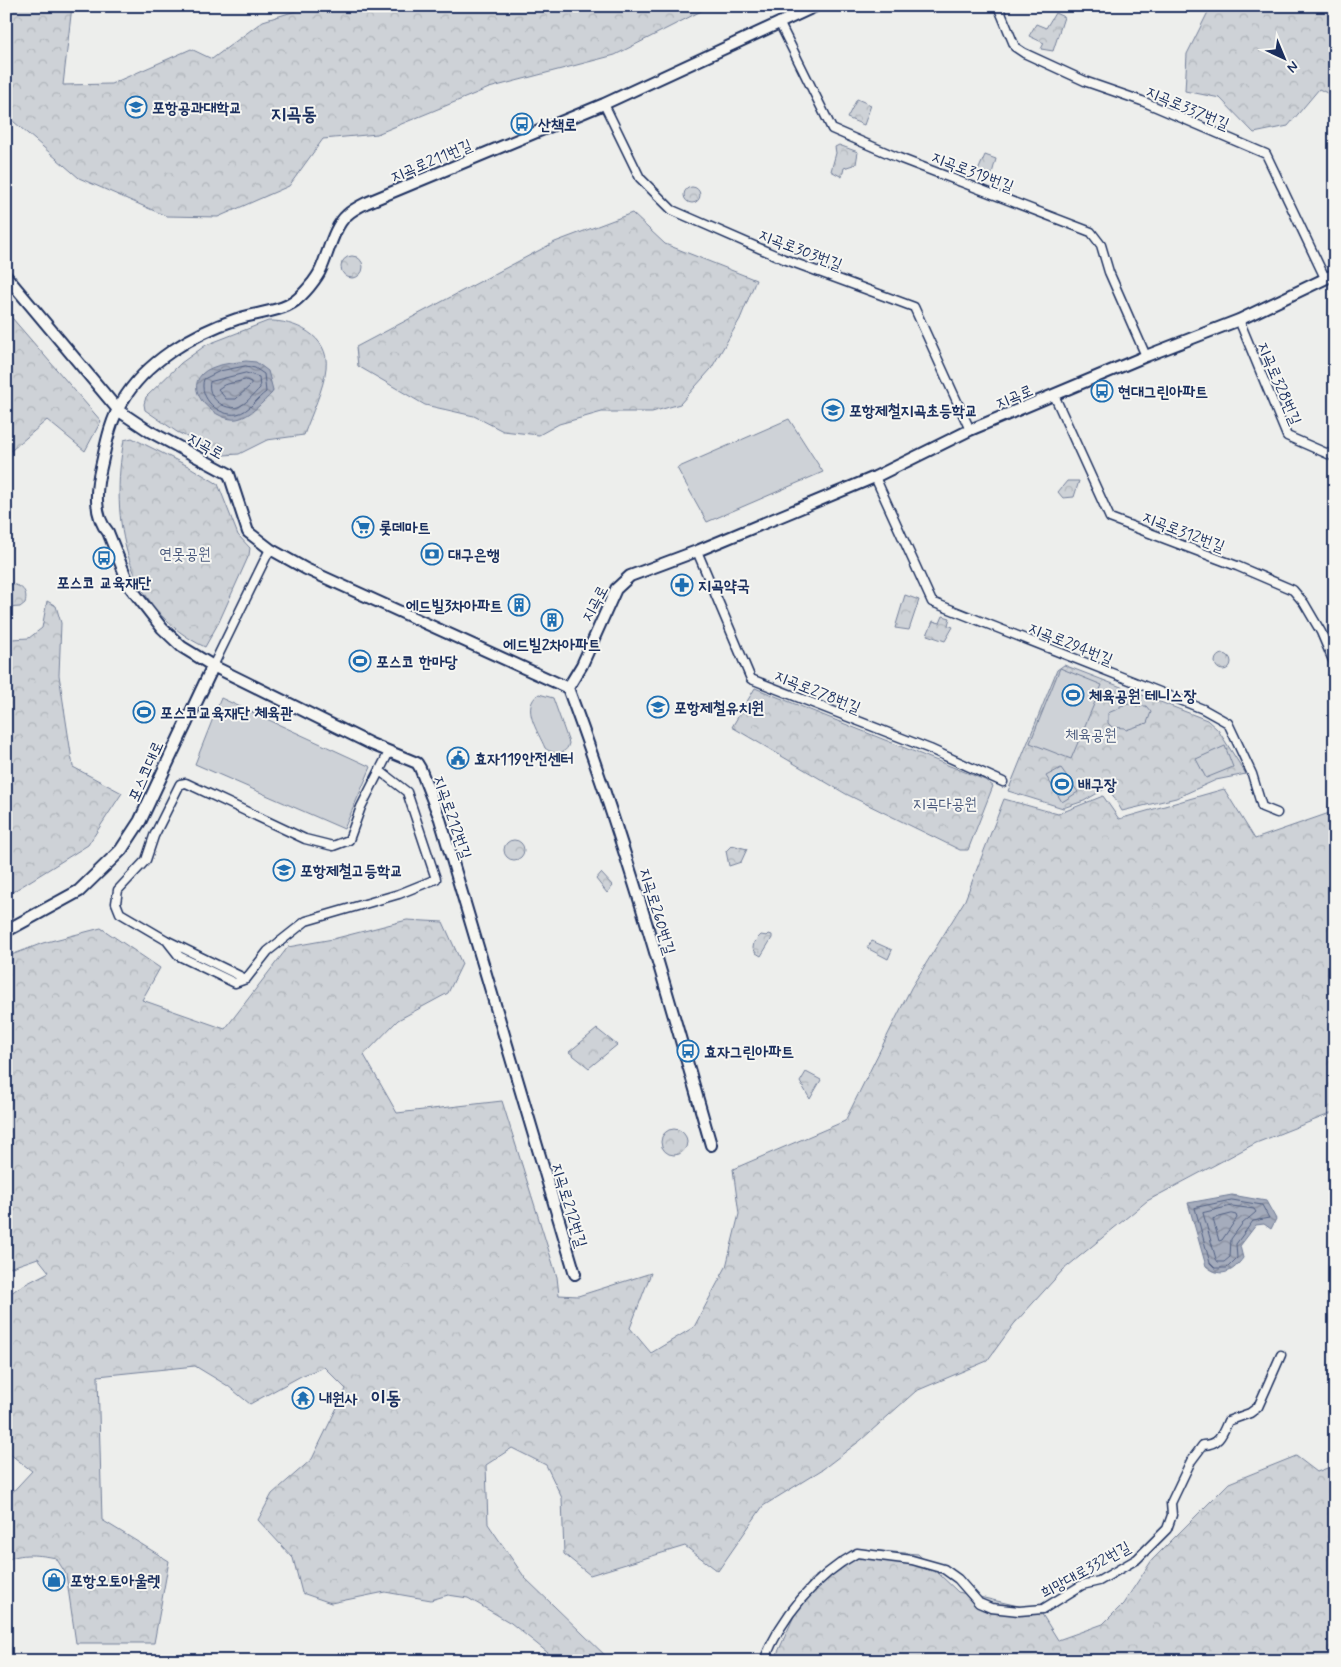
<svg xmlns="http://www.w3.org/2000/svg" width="1341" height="1667" font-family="Mynerve,'Poor Story',sans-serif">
	<defs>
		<pattern id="forest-crowns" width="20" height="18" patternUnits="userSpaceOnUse" patternTransform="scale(1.25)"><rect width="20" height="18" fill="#ced2d7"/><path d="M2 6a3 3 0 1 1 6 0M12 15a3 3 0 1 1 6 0" fill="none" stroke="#b0b5bb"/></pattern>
		<pattern id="water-waves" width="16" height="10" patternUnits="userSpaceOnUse" patternTransform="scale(1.25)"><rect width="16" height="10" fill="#a5acbc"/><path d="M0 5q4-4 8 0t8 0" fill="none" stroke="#868c9c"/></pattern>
	</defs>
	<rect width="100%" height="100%" fill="#edeeec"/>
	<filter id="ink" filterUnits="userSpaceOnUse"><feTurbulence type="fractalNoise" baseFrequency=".02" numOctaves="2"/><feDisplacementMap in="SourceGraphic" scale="10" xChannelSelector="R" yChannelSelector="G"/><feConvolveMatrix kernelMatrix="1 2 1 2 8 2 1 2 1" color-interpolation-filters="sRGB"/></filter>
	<g filter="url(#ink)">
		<path fill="url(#forest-crowns)" stroke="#74809a" d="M 6,6 L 72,6 L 63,85 L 111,84 L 191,49 L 212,59 L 263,21 L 312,6 L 711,6 L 615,55 L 489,88 L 377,134 L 323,139 L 289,186 L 218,217 L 166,216 L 79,178 L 6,115 Z
			M 1211,6 L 1335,6 L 1335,97 L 1319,89 L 1288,126 L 1254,133 L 1220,98 L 1185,91 L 1187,54 Z
			M 1055,13 L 1064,17 L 1053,51 L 1041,49 L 1044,43 L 1029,36 L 1036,24 L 1046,28 Z
			M 857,99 L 871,105 L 864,125 L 847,118 Z
			M 839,145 L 858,152 L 856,164 L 844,168 L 842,177 L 831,171 L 836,153 L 835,147 Z
			M 985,155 L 996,159 L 991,177 L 977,173 Z
			M684 195a8 8 0 1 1 16 0a8 8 0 1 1-16 0Z
			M 632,213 L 665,244 L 756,280 L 740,319 L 711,369 L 680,404 L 652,412 L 602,412 L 559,424 L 539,435 L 503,431 L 474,416 L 425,405 L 358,366 L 356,347 L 555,242 Z
			M341 267a11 11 0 1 1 22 0a11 11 0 1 1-22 0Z
			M 6,311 L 101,421 L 85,451 L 47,420 L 6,455 Z
			M 268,321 C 294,320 330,336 326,368 C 324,388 311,415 304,435 L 267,440 L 239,454 L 224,455 L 177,432 L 145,410 L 144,404 L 146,397 L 181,363 L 206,345 Z
			M 132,438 L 188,466 L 218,484 L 238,535 L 250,548 L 249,555 L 219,622 L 205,647 C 126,610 109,519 124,440 Z
			M 1067,481 L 1079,481 L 1074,497 L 1063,498 L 1058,492 Z
			M 6,584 C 19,584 29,589 25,603 L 20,607 L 6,608 Z
			M 905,595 L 919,600 L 909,630 L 895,628 Z
			M 47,601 L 56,606 L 61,623 L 59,675 L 73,767 L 122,793 L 88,845 L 6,896 L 6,657 L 9,655 L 12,639 L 29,638 L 42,628 Z
			M 943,616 L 950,618 L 948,625 L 953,627 L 945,641 L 927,635 L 933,621 L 940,623 Z
			M1215 662a8 8 0 1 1 16 0a8 8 0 1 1-16 0Z
			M 1064,665 L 1207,720 L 1218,730 L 1246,774 L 1216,780 L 1176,798 L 1122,811 L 1108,787 L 1084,801 L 1063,808 L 1008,791 L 1057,670 Z
			M 755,688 L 985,780 L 993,786 L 968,850 L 960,850 L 846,794 L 732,727 Z
			M 1224,789 L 1255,839 L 1335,811 L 1335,1112 L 1256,1143 L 1147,1201 L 1063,1270 L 1014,1324 L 987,1361 L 916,1391 L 861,1440 L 823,1469 L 763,1506 L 718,1571 L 685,1546 L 590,1575 L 564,1554 L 562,1498 L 546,1465 L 512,1448 L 486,1465 L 488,1524 L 525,1578 L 611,1661 L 558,1661 L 511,1623 L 468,1598 L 448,1595 L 431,1600 L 385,1592 L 331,1603 L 302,1593 L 293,1558 L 258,1520 L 272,1494 L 312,1459 L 346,1389 L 324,1367 L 301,1376 L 250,1404 L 228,1386 L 195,1366 L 98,1376 L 102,1520 L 169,1561 L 154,1643 L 76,1643 L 66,1574 L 56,1558 C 41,1555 19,1552 6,1561 L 6,1499 L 32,1471 L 6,1451 L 6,1297 L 18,1288 L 49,1272 L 38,1258 L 6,1269 L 6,957 L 43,943 L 101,928 L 160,968 L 142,1000 L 225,1029 L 288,947 L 333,939 L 407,920 L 443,922 L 462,964 L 448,993 L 398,1020 L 364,1055 L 397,1113 L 502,1101 L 557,1277 L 559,1295 L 578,1296 L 651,1273 L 630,1328 L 651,1353 L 694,1327 L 726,1267 L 739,1214 L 733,1169 L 845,1121 L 911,988 L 965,900 L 1004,799 L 1058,814 L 1103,796 L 1119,819 Z
			M504 850a10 10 0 1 1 20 0a10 10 0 1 1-20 0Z
			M 732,845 L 747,849 L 741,862 L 729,866 L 726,851 Z
			M 601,873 L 613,886 L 607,893 L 596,879 Z
			M 769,934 L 772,935 L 772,938 L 761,956 L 756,953 L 753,948 L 754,942 L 761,935 L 767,936 Z
			M 872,941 L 892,950 L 888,959 L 867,948 Z
			M 597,1029 L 617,1045 L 589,1068 L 569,1052 Z
			M 806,1072 L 821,1080 L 810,1099 L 800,1082 Z
			M661 1142a13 13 0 1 1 26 0a13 13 0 1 1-26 0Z
			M 1296,1456 L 1317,1472 L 1335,1465 L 1335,1661 L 774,1661 L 810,1580 L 855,1549 L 918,1554 L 958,1592 L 1040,1611 L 1058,1640 L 1103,1624 L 1123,1604 L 1152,1560 L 1229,1483 Z"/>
		<path fill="#ced2d7" stroke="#74809a" d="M 789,419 L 823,472 L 707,522 L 677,468 Z
			M 1060,668 L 1102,685 L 1071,759 L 1030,743 Z
			M 539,694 L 553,698 L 569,743 C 567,755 553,755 545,748 C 538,731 520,707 539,694 Z
			M 221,698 L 371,767 L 344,829 L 195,764 Z
			M 1135,703 L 1136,706 L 1146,706 L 1151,712 L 1147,723 L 1126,730 L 1125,728 L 1112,727 L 1108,723 L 1108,713 L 1120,708 L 1120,706 Z
			M 1225,746 L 1233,767 L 1206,778 L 1196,759 Z
			M 1061,768 L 1078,792 L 1062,802 L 1046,776 Z"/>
		<path fill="url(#water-waves)" stroke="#6e7a96" d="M 246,361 L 256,362 L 268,371 L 273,390 L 272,393 C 263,402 250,417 237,419 C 218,422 183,393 202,374 C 212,364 233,363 246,361 Z
			M 1232,1195 L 1266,1201 L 1276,1219 L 1271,1229 L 1264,1224 L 1256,1225 L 1240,1246 L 1243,1258 C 1233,1272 1221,1279 1206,1266 L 1188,1203 Z"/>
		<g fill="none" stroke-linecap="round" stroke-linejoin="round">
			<path stroke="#526184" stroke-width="1" d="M 246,366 L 255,368 L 264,374 L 266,392 C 257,398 249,412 237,414 C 219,417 198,398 204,379 L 220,371 Z
				M 246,373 L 259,377 L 260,388 C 254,394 246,404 238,407 C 224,411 206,397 210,382 Z
				M 246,380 L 251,382 L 251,385 L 236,399 L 226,399 L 218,389 L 224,385 Z
				M 1232,1200 L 1262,1205 L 1269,1218 L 1253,1221 L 1236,1244 L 1237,1258 L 1227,1268 L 1215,1268 L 1210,1263 L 1195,1208 Z
				M 1232,1206 L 1254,1209 L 1256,1212 L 1242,1224 L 1231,1239 L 1230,1257 L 1224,1262 L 1218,1262 L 1216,1259 L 1203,1213 Z
				M 1232,1214 L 1236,1215 L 1237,1218 L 1222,1240 L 1219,1241 L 1213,1219 Z"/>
			<g stroke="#1b2f5e" stroke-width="11">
				<path id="street" d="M 998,6 L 1015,47 L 1024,53 L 1087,82 L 1142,101 L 1266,154 L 1325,278
					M 779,22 L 832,129 L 899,158 L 1091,232 L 1101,245 L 1109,272 L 1146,356
					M 604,104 L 640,178 L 672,210 L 784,259 L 914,307 L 970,430
					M 1239,320 L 1287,436 L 1335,457
					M 1054,395 L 1110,518 L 1237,566 L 1293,590 L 1304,603 L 1321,632 L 1335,665
					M 875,477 L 932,602 L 1203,709 L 1228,723 L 1252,774 L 1262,807 L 1277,813
					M 697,551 L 751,679 L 930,749 L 1003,782
					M 213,666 L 270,549
					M 168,942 L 179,956 L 235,983 L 246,979 L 268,951 L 306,921 L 399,894 L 436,879 L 407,792 L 380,771
					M 246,979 L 166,940 L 120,913 L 116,903 L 118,890 L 146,860 L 154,836 L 180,784 L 186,783 L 305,839 L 333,846 L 349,840 L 361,807 L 389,752
					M 764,1661 C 781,1617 815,1576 857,1553 L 912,1560 L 944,1569 L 958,1579 L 979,1603 L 991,1608 L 1019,1611 L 1043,1609 L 1082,1585 L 1099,1581 L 1137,1559 L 1167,1529 L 1172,1515 L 1171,1503 L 1191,1461 L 1203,1445 C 1219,1445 1222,1435 1228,1421 L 1250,1413 L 1258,1407 L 1281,1355"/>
			</g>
			<g stroke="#1b2f5e" stroke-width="14">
				<path id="secondary" d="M 6,276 L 119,411 L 149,431 L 229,474 L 248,532 L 270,549 L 306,569 L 568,688
					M 568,688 L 582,665 L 616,589 L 630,576 L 697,551 L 875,477 L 970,430 L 1146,356 L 1239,320 L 1335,274
					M 568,688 C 624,838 667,992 711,1145
					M 575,1274 L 440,819 L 420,768 L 417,763 L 371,744 L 213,666 L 182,647 L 162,628 L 130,587 L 108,532 C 93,516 96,487 101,467 C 106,445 110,421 122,402 C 145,362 194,333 237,319 C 254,313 280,312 295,301 C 303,295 317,279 321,269 C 328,254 334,226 347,215 C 352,210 360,206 366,203 L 604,104 L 816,6"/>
			</g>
			<g stroke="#1b2f5e" stroke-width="15">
				<path id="primary" d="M 6,931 L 79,891 L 121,850 L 140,821 L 213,666"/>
			</g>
			<use href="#street" stroke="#f6f6f2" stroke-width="8"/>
			<use href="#secondary" stroke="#f6f6f2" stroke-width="10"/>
			<use href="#primary" stroke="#f6f6f2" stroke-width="11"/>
		</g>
	</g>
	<defs>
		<g id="university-ring" transform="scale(1.125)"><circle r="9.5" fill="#f6f6f2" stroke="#1f6fb2" stroke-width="1.5"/><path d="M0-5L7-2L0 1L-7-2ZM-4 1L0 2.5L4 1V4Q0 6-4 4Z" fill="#1f6fb2"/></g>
		<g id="bus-ring" transform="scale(1.125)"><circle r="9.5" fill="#f6f6f2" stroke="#1f6fb2" stroke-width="1.5"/><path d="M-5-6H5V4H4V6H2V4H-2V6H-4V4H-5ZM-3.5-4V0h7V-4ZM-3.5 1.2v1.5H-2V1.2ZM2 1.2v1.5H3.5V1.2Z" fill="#1f6fb2"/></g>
		<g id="school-ring" transform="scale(1.125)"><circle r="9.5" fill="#f6f6f2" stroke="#1f6fb2" stroke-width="1.5"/><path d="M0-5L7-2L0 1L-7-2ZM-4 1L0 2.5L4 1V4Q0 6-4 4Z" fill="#1f6fb2"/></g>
		<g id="supermarket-ring" transform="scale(1.125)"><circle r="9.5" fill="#f6f6f2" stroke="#1f6fb2" stroke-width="1.5"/><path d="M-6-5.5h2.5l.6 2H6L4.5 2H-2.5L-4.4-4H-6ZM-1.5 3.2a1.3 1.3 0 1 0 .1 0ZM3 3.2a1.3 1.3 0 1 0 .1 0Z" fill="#1f6fb2"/></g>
		<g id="bank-ring" transform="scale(1.125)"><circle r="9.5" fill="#f6f6f2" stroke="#1f6fb2" stroke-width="1.5"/><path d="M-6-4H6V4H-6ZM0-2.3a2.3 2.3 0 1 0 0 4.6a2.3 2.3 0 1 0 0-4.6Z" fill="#1f6fb2"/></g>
		<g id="pharmacy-ring" transform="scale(1.125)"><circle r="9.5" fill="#f6f6f2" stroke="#1f6fb2" stroke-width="1.5"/><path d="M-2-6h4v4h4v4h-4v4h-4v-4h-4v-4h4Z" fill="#1f6fb2"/></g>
		<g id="building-ring" transform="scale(1.125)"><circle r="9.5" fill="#f6f6f2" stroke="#1f6fb2" stroke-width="1.5"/><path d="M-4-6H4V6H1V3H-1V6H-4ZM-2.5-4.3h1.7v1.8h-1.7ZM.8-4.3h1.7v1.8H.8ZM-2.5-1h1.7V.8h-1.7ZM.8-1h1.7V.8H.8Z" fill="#1f6fb2"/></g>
		<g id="stadium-ring" transform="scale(1.125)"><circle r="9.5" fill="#f6f6f2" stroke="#1f6fb2" stroke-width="1.5"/><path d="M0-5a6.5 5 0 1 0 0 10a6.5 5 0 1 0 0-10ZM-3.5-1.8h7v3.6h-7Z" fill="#1f6fb2"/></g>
		<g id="civic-ring" transform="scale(1.125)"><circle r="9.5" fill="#f6f6f2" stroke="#1f6fb2" stroke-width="1.5"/><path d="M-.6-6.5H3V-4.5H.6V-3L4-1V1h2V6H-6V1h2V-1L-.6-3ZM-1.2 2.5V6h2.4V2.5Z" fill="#1f6fb2"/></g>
		<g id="temple-ring" transform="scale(1.125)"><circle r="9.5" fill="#f6f6f2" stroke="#1f6fb2" stroke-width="1.5"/><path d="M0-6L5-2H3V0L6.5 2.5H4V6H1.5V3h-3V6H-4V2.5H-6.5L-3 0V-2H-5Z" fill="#1f6fb2"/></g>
		<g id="shop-ring" transform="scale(1.125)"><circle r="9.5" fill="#f6f6f2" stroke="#1f6fb2" stroke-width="1.5"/><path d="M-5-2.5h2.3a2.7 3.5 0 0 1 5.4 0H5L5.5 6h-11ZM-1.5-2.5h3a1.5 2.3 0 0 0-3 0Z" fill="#1f6fb2"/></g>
	</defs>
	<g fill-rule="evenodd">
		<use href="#university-ring" x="136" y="107"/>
		<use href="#bus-ring" x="522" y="124"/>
		<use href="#bus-ring" x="1102" y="391"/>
		<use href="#school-ring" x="833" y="410"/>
		<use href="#supermarket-ring" x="363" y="527"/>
		<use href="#bank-ring" x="432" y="554"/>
		<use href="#bus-ring" x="104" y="558"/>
		<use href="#pharmacy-ring" x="682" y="585"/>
		<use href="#building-ring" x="519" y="605"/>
		<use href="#building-ring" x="552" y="620"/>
		<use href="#stadium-ring" x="360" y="661"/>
		<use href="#stadium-ring" x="1073" y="695"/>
		<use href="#school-ring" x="658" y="707"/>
		<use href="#stadium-ring" x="144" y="712"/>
		<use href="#civic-ring" x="458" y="758"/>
		<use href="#stadium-ring" x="1062" y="784"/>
		<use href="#school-ring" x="284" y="870"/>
		<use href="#bus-ring" x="688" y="1051"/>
		<use href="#temple-ring" x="303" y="1398"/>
		<use href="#shop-ring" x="54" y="1580"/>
	</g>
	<g text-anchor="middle" stroke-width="4" stroke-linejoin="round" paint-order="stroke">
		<g font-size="16" font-weight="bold" fill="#1b2f5e" stroke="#f6f6f2" text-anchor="start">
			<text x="152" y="113">포항공과대학교</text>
			<text x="538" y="130">산책로</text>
			<text x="1118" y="397">현대그린아파트</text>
			<text x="849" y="416">포항제철지곡초등학교</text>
			<text x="379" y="533">롯데마트</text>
			<text x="448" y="560">대구은행</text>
			<text x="104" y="588" text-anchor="middle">포스코 교육재단</text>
			<text x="698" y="591">지곡약국</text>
			<text x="503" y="611" text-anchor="end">에드빌3차아파트</text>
			<text x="552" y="650" text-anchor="middle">에드빌2차아파트</text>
			<text x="376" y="667">포스코 한마당</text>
			<text x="1089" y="701">체육공원 테니스장</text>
			<text x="674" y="713">포항제철유치원</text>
			<text x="160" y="718">포스코교육재단 체육관</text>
			<text x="474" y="764">효자119안전센터</text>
			<text x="1078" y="790">배구장</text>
			<text x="300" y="876">포항제철고등학교</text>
			<text x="704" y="1057">효자그린아파트</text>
			<text x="319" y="1404">내원사</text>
			<text x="70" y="1586">포항오토아울렛</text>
		</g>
		<g font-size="16" fill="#1b2f5e" stroke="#f6f6f2">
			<text transform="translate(1188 107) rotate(23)" y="6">지곡로337번길</text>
			<text transform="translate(431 160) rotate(-23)" y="6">지곡로211번길</text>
			<text transform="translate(973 171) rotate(21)" y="6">지곡로319번길</text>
			<text transform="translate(801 249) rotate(21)" y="6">지곡로303번길</text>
			<text transform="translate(1280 383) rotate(67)" y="6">지곡로328번길</text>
			<text transform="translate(1014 396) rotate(-23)" y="6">지곡로</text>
			<text transform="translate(206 445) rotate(29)" y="6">지곡로</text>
			<text transform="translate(1184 531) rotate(21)" y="6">지곡로312번길</text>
			<text transform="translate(594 603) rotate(-62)" y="6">지곡로</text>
			<text transform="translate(1071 643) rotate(22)" y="6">지곡로294번길</text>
			<text transform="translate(818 691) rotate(22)" y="6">지곡로278번길</text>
			<text transform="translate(145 771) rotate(-66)" y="6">포스코대로</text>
			<text transform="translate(453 817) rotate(71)" y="6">지곡로212번길</text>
			<text transform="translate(658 911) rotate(73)" y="6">지곡로260번길</text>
			<text transform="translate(570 1205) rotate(73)" y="6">지곡로212번길</text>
			<text transform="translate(1085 1569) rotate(-29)" y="6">희망대로332번길</text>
		</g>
		<g font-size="16" fill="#48587c" stroke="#f6f6f2">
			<text x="185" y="559">연못공원</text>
			<text x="1091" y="740">체육공원</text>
			<text x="945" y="809">지곡다공원</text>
		</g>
		<g font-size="19" font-weight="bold" fill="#1b2f5e" stroke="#f6f6f2">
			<text x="294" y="120">지곡동</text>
			<text x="386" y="1404">이동</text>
		</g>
	</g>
	<rect width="1341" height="1667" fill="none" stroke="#f6f6f2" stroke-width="25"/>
	<rect x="12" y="12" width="1316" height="1642" fill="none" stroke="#1b2f5e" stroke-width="2" filter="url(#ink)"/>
	<g transform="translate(1284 58) rotate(136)" stroke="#f6f6f2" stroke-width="4" paint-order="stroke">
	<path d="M0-4L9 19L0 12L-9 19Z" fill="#1b2f5e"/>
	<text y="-8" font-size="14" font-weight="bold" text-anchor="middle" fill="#1b2f5e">N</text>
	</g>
</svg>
